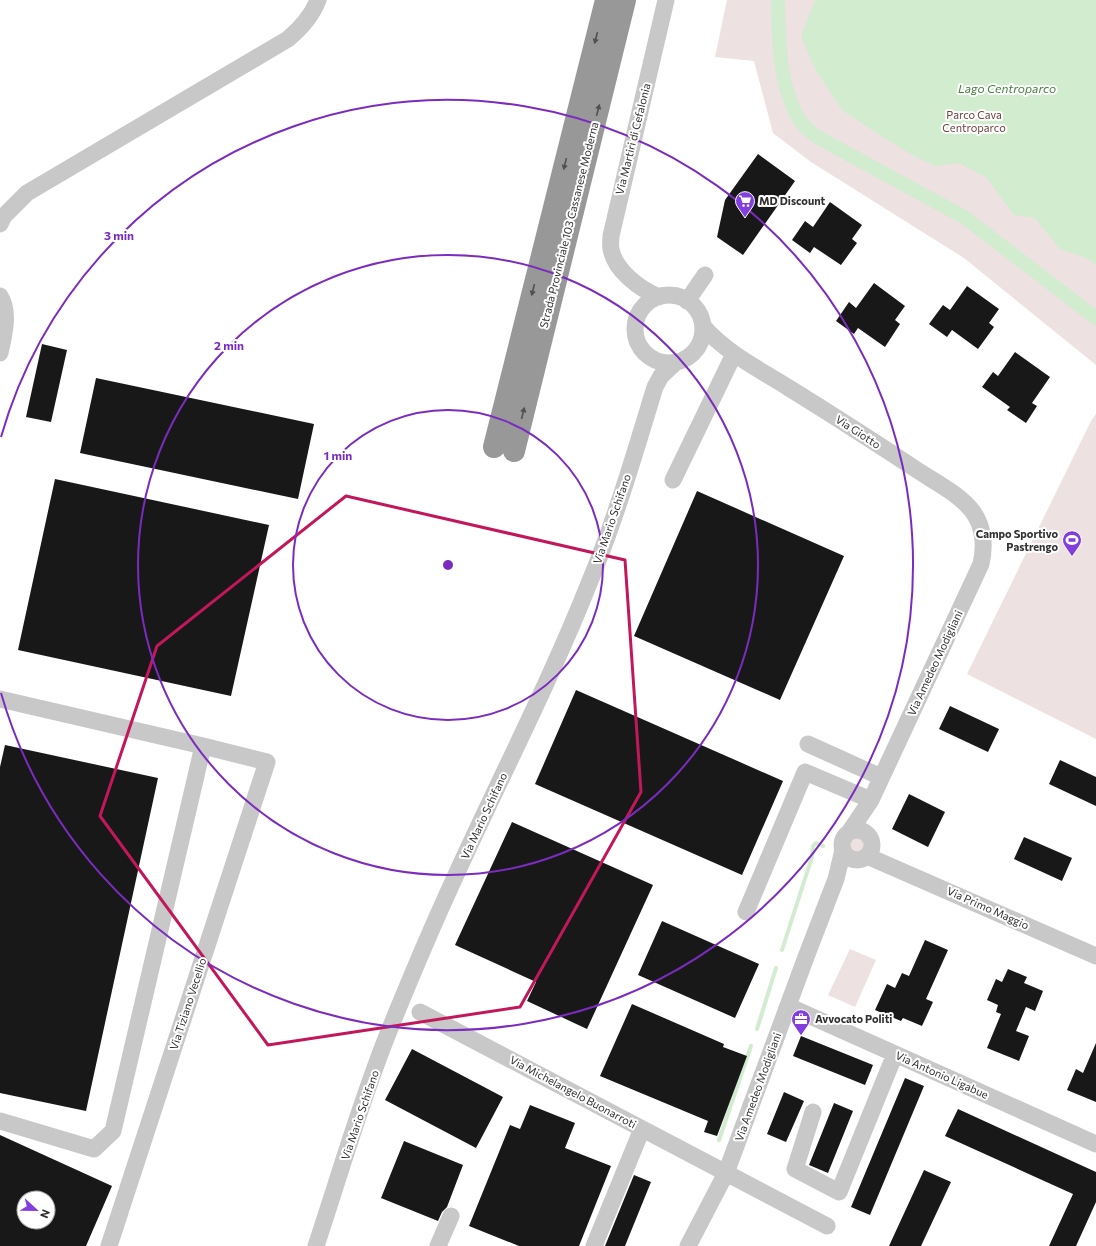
<svg xmlns="http://www.w3.org/2000/svg" width="1096" height="1246" font-family="Commissioner,sans-serif">
	<rect width="100%" height="100%" fill="#fff"/>
	<path fill="#ede1e1" d="M 727,0 L 1096,0 L 1096,365 L 964,258 L 811,162 L 773,133 L 754,61 L 715,57 Z
		M 1096,414 L 1096,739 L 967,674 L 1091,421 Z
		M847 845a10 10 0 1 1 20 0a10 10 0 1 1-20 0Z
		M 850,949 L 876,960 L 855,1007 L 828,995 Z"/>
	<path fill="#d1ecce" d="M 815,0 L 1096,0 L 1096,266 L 1089,259 L 1060,249 L 1035,218 L 1014,215 L 986,177 L 959,163 L 935,166 L 914,156 L 878,134 L 842,110 L 815,69 L 801,36 Z"/>
	<g fill="none" stroke-linecap="round" stroke-linejoin="round">
		<path stroke="#d1ecce" stroke-width="4" d="M 782,950 L 812,857 L 813,846 L 816,843 L 823,846
			M 757,1029 L 776,968
			M 719,1140 L 751,1046"/>
		<path stroke="#d1ecce" stroke-width="14" d="M 778,0 C 779,40 778,83 799,119 C 803,127 813,133 819,138 L 964,217 L 1096,318"/>
	</g>
	<path fill="#181818" fill-rule="evenodd" d="M 758,154 L 795,181 L 743,255 L 717,237 L 725,200 Z
		M 830,202 L 862,225 L 852,239 L 857,243 L 841,265 L 814,247 L 810,253 L 792,240 L 805,221 L 813,227 Z
		M 874,283 L 905,306 L 895,320 L 900,324 L 885,347 L 858,328 L 854,334 L 836,321 L 849,302 L 856,308 Z
		M 967,286 L 999,309 L 989,323 L 994,327 L 978,349 L 952,330 L 947,337 L 929,324 L 943,305 L 950,310 Z
		M 42,344 L 67,350 L 51,422 L 26,417 Z
		M 1015,352 L 1050,377 L 1032,403 L 1037,406 L 1026,423 L 1007,410 L 1010,407 L 982,387 L 993,372 L 998,376 Z
		M 96,378 L 314,424 L 298,499 L 80,453 Z
		M 55,479 L 269,525 L 231,696 L 18,650 Z
		M 697,491 L 844,556 L 780,700 L 634,636 Z
		M 576,690 L 783,781 L 742,875 L 535,784 Z
		M 950,706 L 999,729 L 988,752 L 939,729 Z
		M 5,745 L 158,778 L 86,1111 L 0,1093 L 0,767 Z
		M 1060,760 L 1096,777 L 1096,806 L 1049,784 Z
		M 909,794 L 945,812 L 928,847 L 892,829 Z
		M 512,822 L 653,885 L 587,1029 L 527,1001 L 536,982 L 455,945 Z
		M 1024,837 L 1072,858 L 1062,881 L 1014,859 Z
		M 662,921 L 759,964 L 735,1018 L 638,975 Z
		M 925,940 L 948,950 L 926,999 L 933,1002 L 922,1026 L 903,1018 L 901,1021 L 875,1010 L 887,984 L 895,988 L 902,973 L 909,976 Z
		M 1008,969 L 1027,977 L 1024,983 L 1043,991 L 1035,1011 L 1026,1007 L 1016,1031 L 1029,1036 L 1019,1061 L 987,1048 L 1001,1014 L 996,1012 L 998,1005 L 987,1000 L 996,979 L 1002,982 Z
		M 632,1004 L 724,1044 L 723,1047 L 747,1056 L 717,1136 L 704,1132 L 708,1121 L 600,1076 Z
		M 801,1036 L 873,1065 L 865,1085 L 793,1056 Z
		M 1096,1043 L 1096,1102 L 1067,1090 L 1076,1069 L 1083,1073 Z
		M 412,1049 L 503,1097 L 476,1148 L 385,1100 Z
		M 905,1078 L 924,1086 L 870,1215 L 851,1207 Z
		M 784,1092 L 804,1101 L 786,1142 L 767,1134 Z
		M 834,1103 L 853,1111 L 828,1173 L 809,1165 Z
		M 530,1105 L 575,1123 L 565,1148 L 611,1166 L 579,1246 L 519,1246 L 469,1226 L 510,1125 L 520,1129 Z
		M 958,1109 L 1096,1172 L 1096,1202 L 1076,1246 L 1049,1246 L 1073,1194 L 945,1136 Z
		M 0,1135 L 112,1186 L 86,1246 L 0,1246 ZM 24,1198 L 48,1198 L 48,1222 L 24,1222 Z
		M 404,1141 L 463,1165 L 447,1207 L 442,1212 L 438,1221 L 381,1198 Z
		M 924,1170 L 951,1182 L 921,1246 L 889,1246 Z
		M 634,1175 L 651,1182 L 625,1246 L 605,1246 Z"/>
	<g fill="none" stroke-linecap="round" stroke-linejoin="round">
		<path stroke="#c8c8c8" stroke-width="17" d="M 0,224 L 4,216 L 27,193 L 288,39 C 301,28 312,16 318,0
			M635 329a34 34 0 1 1 68 0a34 34 0 1 1-68 0Z
			M 0,296 C 10,312 4,335 0,353
			M 659,297 C 640,289 615,271 611,249 C 610,245 611,240 611,236 L 666,0
			M 687,301 L 705,275
			M 703,326 C 726,353 759,369 789,388 C 831,414 873,441 914,468 C 933,481 960,494 973,512 C 984,527 985,547 981,564 L 871,800 L 850,831
			M 673,480 L 734,354
			M 0,699 L 203,746 L 113,1131 L 94,1149 L 0,1121
			M 808,744 L 881,777
			M842 845a15 15 0 1 1 30 0a15 15 0 1 1-30 0Z
			M 867,856 L 1096,956
			M 746,912 L 805,772 L 871,800
			M 788,1006 L 1096,1144
			M 420,1012 L 827,1226
			M 813,1112 L 795,1169 L 839,1192 L 895,1054
			M 109,1246 L 267,762 L 203,746
			M 316,1246 C 340,1174 361,1100 389,1031 C 410,979 432,927 455,877 C 500,778 550,682 590,581 C 616,518 635,452 655,387 L 661,376 L 675,363
			M 438,1246 L 451,1216
			M 594,1246 L 642,1129
			M 688,1246 L 726,1173 L 806,957 L 836,879 L 843,850"/>
		<path stroke="#989898" stroke-width="22" d="M 494,447 L 606,0
			M 514,451 L 625,0"/>
	</g>
	<defs><path id="oneway-solid" d="M-6-.8H1V-3.2L6.5 0L1 3.2V.8H-6Z"/></defs>
	<g fill="#505050">
		<use href="#oneway-solid" transform="translate(596 38) rotate(104)"/>
		<use href="#oneway-solid" transform="translate(598 110) rotate(-76)"/>
		<use href="#oneway-solid" transform="translate(565 164) rotate(104)"/>
		<use href="#oneway-solid" transform="translate(533 290) rotate(104)"/>
		<use href="#oneway-solid" transform="translate(523 413) rotate(-76)"/>
	</g>
	<path fill="none" stroke="#c2185b" stroke-width="3" stroke-linejoin="round" d="M 346,496 L 625,560 L 641,792 L 520,1007 L 268,1045 L 100,816 L 157,646 Z"/>
	<g fill="none" stroke="#7b2cbf" stroke-width="2">
		<circle cx="448" cy="565" r="155"/>
		<circle cx="448" cy="565" r="310"/>
		<path d="M1 437A465 465 0 1 1 1 693"/>
	</g>
	<defs>
		<g id="supermarket-pin" transform="scale(1)"><path d="M0 17L-7.5 6A9.5 9.5 0 1 1 7.5 6Z" fill="#833ede" stroke="#fff"/><path d="M-6-5.5h2.5l.6 2H6L4.5 2H-2.5L-4.4-4H-6ZM-1.5 3.2a1.3 1.3 0 1 0 .1 0ZM3 3.2a1.3 1.3 0 1 0 .1 0Z" fill="#fff"/></g>
		<g id="stadium-pin" transform="scale(1)"><path d="M0 17L-7.5 6A9.5 9.5 0 1 1 7.5 6Z" fill="#833ede" stroke="#fff"/><path d="M0-5a6.5 5 0 1 0 0 10a6.5 5 0 1 0 0-10ZM-3.5-1.8h7v3.6h-7Z" fill="#fff"/></g>
		<g id="office-pin" transform="scale(1)"><path d="M0 17L-7.5 6A9.5 9.5 0 1 1 7.5 6Z" fill="#833ede" stroke="#fff"/><path d="M-6-3h4V-5.5h4V-3h4V5H-6ZM-1-4.5V-3h2v-1.5ZM-6 0V1H6V0Z" fill="#fff"/></g>
	</defs>
	<g fill-rule="evenodd">
		<use href="#supermarket-pin" x="745" y="201"/>
		<use href="#stadium-pin" x="1072" y="540"/>
		<use href="#office-pin" x="801" y="1019"/>
	</g>
	<g text-anchor="middle" stroke-width="4" stroke-linejoin="round" paint-order="stroke">
		<g font-size="11" fill="#6c4240" stroke="#fff">
			<text x="974" y="119">Parco Cava<tspan x="974" dy="13">Centroparco</tspan></text>
		</g>
		<g font-size="11" fill="#313131" stroke="#fff">
			<text transform="translate(633 139) rotate(-76)" y="4">Via Martiri di Cefalonia</text>
			<text transform="translate(569 225) rotate(-76)" y="4">Strada Provinciale 103 Cassanese Moderna</text>
			<text transform="translate(858 432) rotate(33)" y="4">Via Giotto</text>
			<text transform="translate(612 519) rotate(-71)" y="4">Via Mario Schifano</text>
			<text transform="translate(935 663) rotate(-65)" y="4">Via Amedeo Modigliani</text>
			<text transform="translate(484 816) rotate(-65)" y="4">Via Mario Schifano</text>
			<text transform="translate(988 908) rotate(24)" y="4">Via Primo Maggio</text>
			<text transform="translate(188 1004) rotate(-72)" y="4">Via Tiziano Vecellio</text>
			<text transform="translate(942 1075) rotate(24)" y="4">Via Antonio Ligabue</text>
			<text transform="translate(758 1087) rotate(-70)" y="4">Via Amedeo Modigliani</text>
			<text transform="translate(573 1092) rotate(28)" y="4">Via Michelangelo Buonarroti</text>
			<text transform="translate(360 1115) rotate(-71)" y="4">Via Mario Schifano</text>
		</g>
		<g font-size="11" font-weight="bold" fill="#313131" stroke="#fff" text-anchor="start">
			<text x="759" y="205">MD Discount</text>
			<text x="1058" y="538" text-anchor="end">Campo Sportivo<tspan x="1058" dy="13">Pastrengo</tspan></text>
			<text x="815" y="1023">Avvocato Politi</text>
		</g>
		<g font-size="12" font-style="italic" fill="#44843d" stroke="#fff">
			<text x="1007" y="93">Lago Centroparco</text>
		</g>
	</g>
	<circle cx="448" cy="565" r="6" fill="#7b2cbf" stroke="#fff" stroke-width="2"/>
	<g font-size="12" text-anchor="middle" font-weight="bold" fill="#7b2cbf" stroke="#fff" stroke-width="4" stroke-linejoin="round" paint-order="stroke">
		<text x="119" y="240">3 min</text>
		<text x="229" y="350">2 min</text>
		<text x="338" y="460">1 min</text>
	</g>
	<g transform="translate(36 1210) rotate(112)"><circle r="19" fill="#ffffff" stroke="#adadad"/>
	<path d="M0-3L7 15L0 10L-7 15Z" fill="#833ede"/>
	<text y="-6" font-size="11" font-weight="bold" text-anchor="middle" fill="#313131">N</text>
	</g>
</svg>
